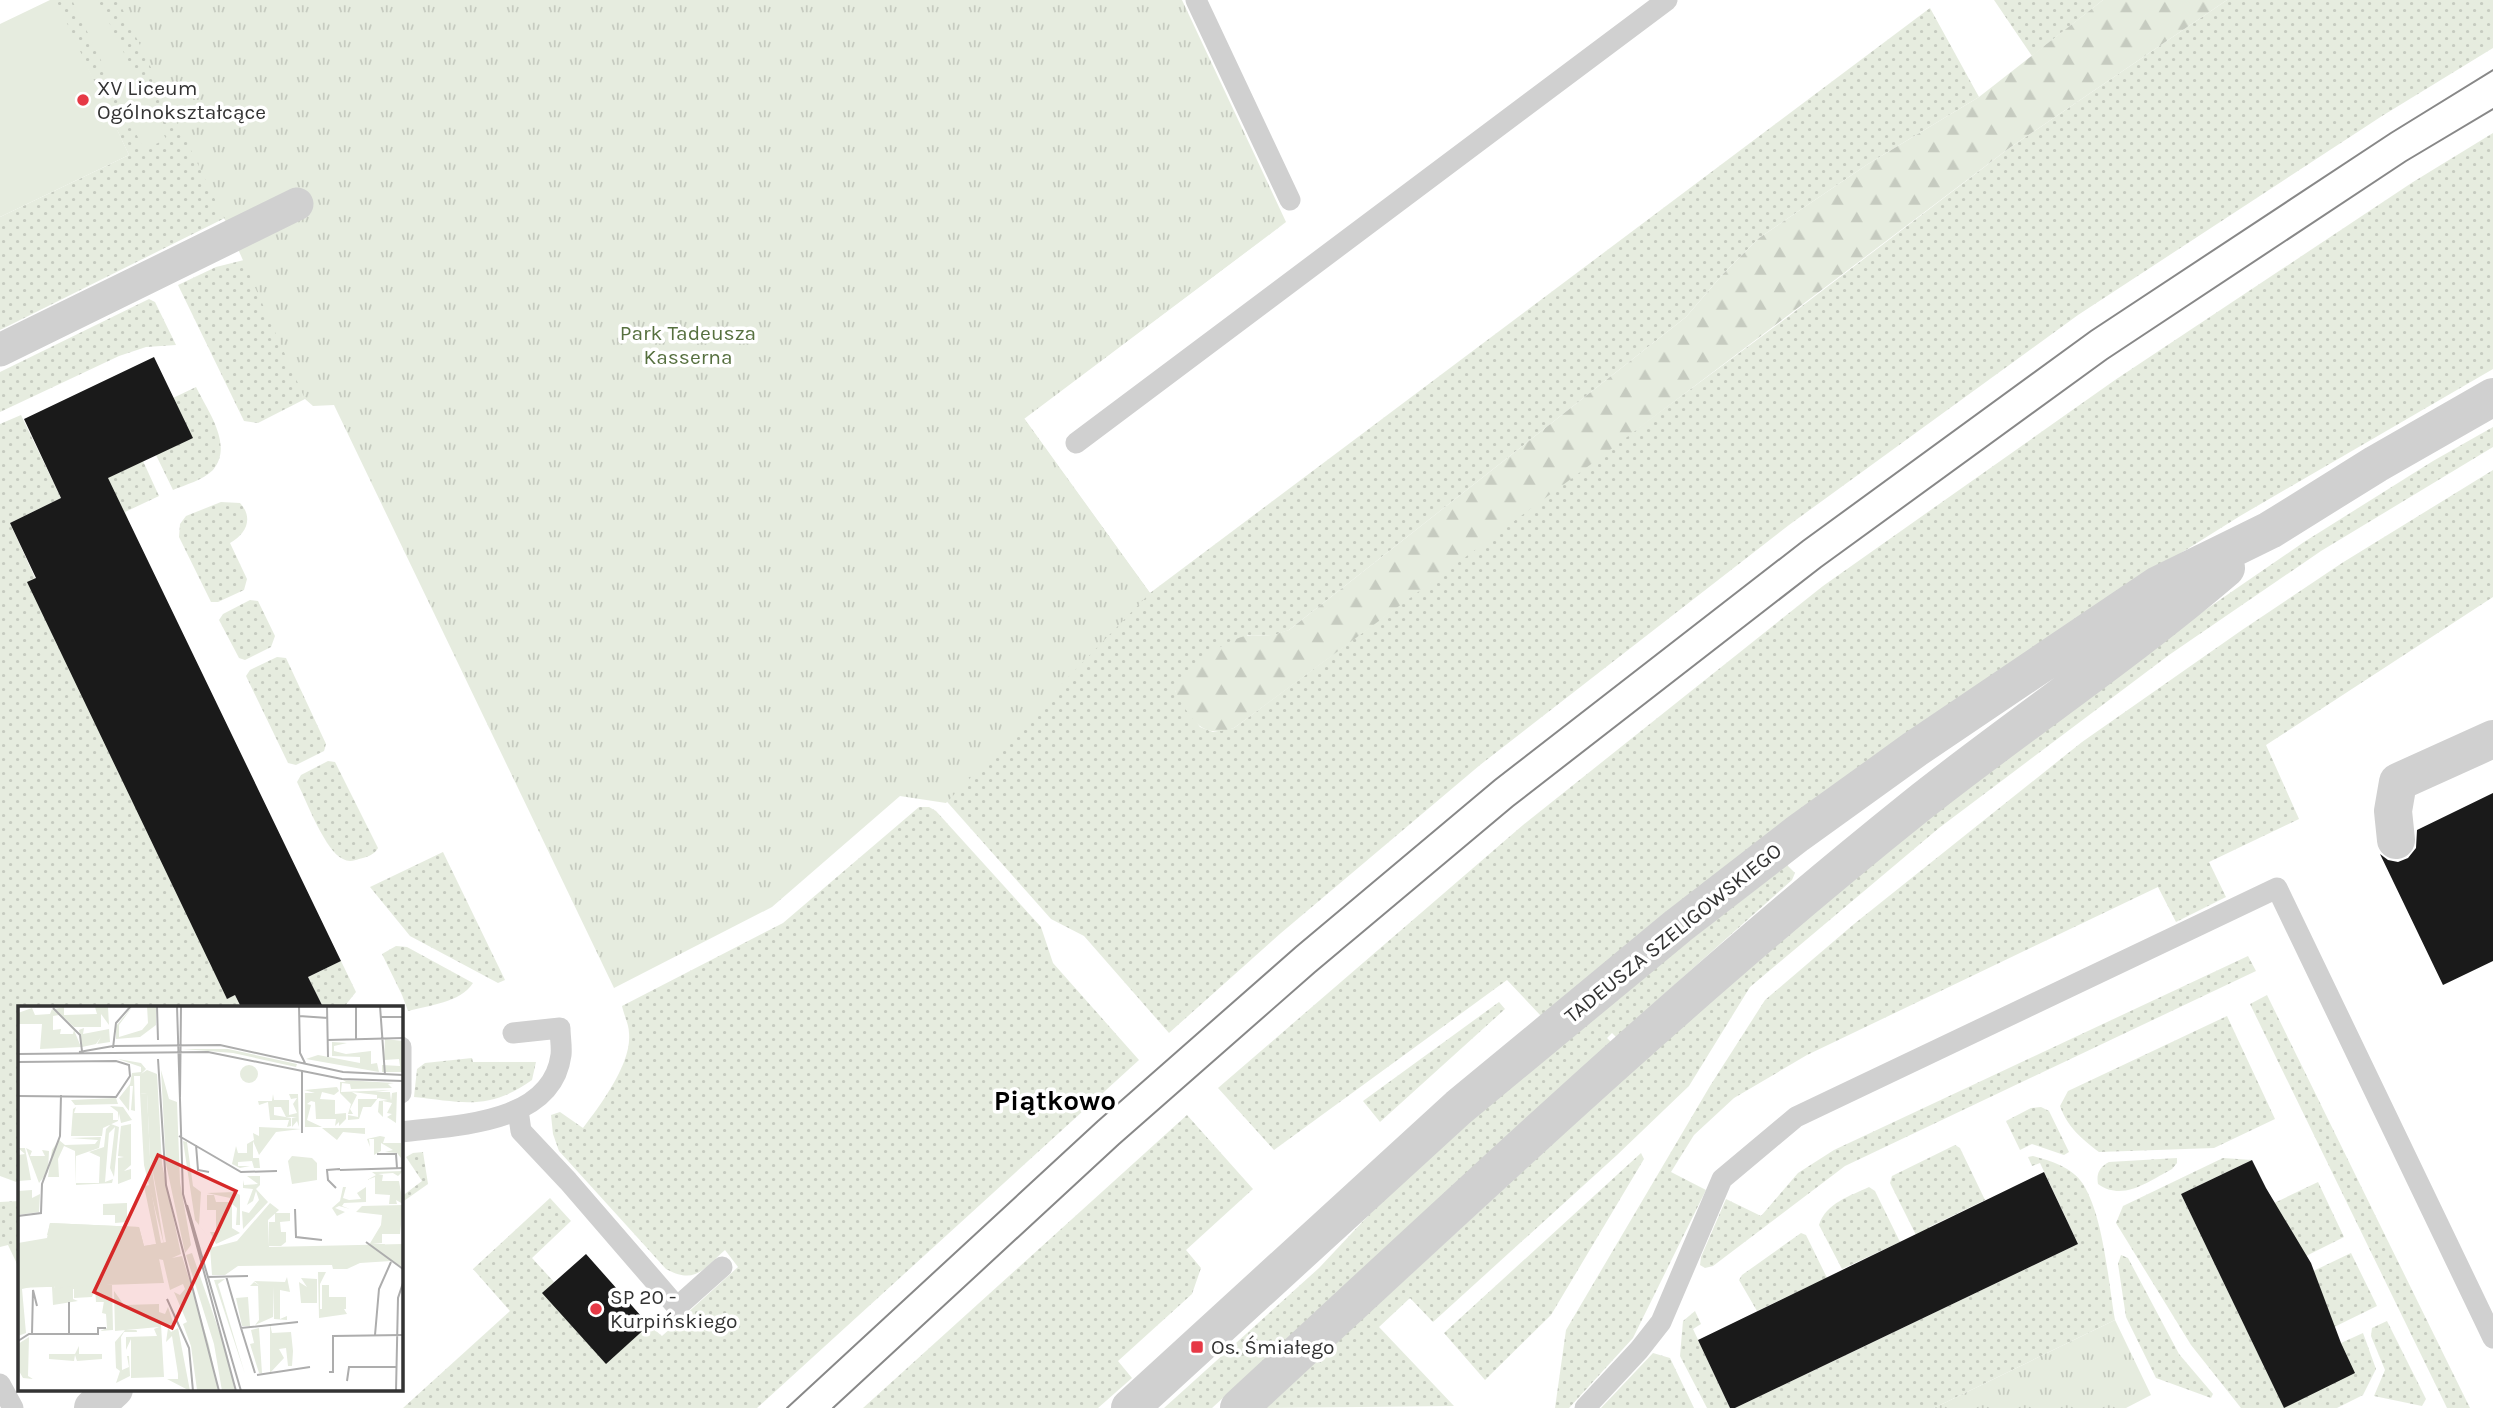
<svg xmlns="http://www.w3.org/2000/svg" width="2493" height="1408" font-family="Karla,sans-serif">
	<defs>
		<pattern id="grass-dots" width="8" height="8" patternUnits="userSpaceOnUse" patternTransform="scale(1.75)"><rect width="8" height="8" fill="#e6ecdf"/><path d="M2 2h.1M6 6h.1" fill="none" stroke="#c6cbc0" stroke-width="1.8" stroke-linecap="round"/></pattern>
		<pattern id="forest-firs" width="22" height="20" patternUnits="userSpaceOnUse" patternTransform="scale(1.75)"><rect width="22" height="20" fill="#e6ecdf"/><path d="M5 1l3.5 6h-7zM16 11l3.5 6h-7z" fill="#c6cbc0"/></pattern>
		<pattern id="park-tufts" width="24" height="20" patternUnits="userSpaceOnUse" patternTransform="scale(1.75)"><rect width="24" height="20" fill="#e6ecdf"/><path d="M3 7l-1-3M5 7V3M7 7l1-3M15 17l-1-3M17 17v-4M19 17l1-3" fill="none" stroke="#c6cbc0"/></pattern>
	</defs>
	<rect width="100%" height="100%" fill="#fff"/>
	<path fill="url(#grass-dots)" d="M 55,0 L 192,0 L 241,210 L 0,330 L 0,217 L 129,155 Z
		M 1994,0 L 2103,0 L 2032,56 Z
		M 2227,0 L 2493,0 L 2493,48 L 2382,116 L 2078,315 L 1789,525 L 1480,765 L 1281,933 L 1169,1033 L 1084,936 L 1051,919 L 941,795 L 950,466 L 1286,222 L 1024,418 L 1150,593 L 1930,8 L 1979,97 L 1868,164 L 1759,238 L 1723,274 L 1686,317 L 1289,630 L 1272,636 L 1248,635 L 1175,691 L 1200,727 L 1213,732 L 1234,728 L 1789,316 L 2008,149 Z
		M 2493,133 L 2493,369 L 2240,516 L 2149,573 L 1541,1016 L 1507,980 L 1274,1150 L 1218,1088 L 1523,825 L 1823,586 L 2115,380 L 2413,182 Z
		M 244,260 L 341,334 L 305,399 L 258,423 L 244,421 L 178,285 L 216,267 Z
		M 149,299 L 155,302 L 176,345 L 146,347 L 119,356 L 0,412 L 0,372 Z
		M 196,387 C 207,410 234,445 213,470 C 203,480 185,485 173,490 L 156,455 L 173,398 Z
		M 21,415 L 61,498 L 10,523 L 227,999 L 235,995 L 241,1007 L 19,1007 L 19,1183 L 0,1176 L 0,424 Z
		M 2493,427 L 2493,447 L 2321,551 L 2169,655 L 1939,828 L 1750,987 L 1689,1086 L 1617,1155 L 1433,1322 L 1410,1298 L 1379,1327 L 1454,1406 L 1265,1408 L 1739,973 L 1851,877 L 2128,663 L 2304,542 L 2433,461 Z
		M 143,461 L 159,496 L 125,512 L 128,519 L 76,493 Z
		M 2493,470 L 2493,597 L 2266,745 L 2299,819 L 2209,862 L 2226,897 L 2176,922 L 2158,887 L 1807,1055 L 1734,1098 L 1694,1135 L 1671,1172 L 1706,1190 L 1633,1338 L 1569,1408 L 1555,1408 L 1566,1330 L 1710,1086 L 1765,1000 L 1854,924 L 2082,742 L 2242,630 L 2342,563 Z
		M 221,502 L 240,503 C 254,518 246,534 230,543 L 247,579 L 244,590 L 218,602 L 211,602 L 179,537 L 180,524 L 186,516 Z
		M 250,600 L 258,601 L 275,636 L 271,647 L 245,660 L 239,658 L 219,620 L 223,614 Z
		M 277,657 L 286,658 L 326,744 L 324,751 L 296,765 L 288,763 L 246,676 L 250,670 Z
		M 328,761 L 335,762 L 378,848 C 374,855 367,857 359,859 C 354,861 348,862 343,859 C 325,851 306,800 297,782 L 301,775 Z
		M 919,807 L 929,807 L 936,811 L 1041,927 L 1053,963 L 1139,1060 L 757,1408 L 403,1408 L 510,1311 L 473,1269 L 550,1198 L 571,1221 L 532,1258 L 554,1282 L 543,1293 L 606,1363 L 649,1325 L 662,1336 L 738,1267 L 725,1250 C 704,1269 695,1285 666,1269 L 559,1151 L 553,1134 L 551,1115 L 560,1112 L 583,1128 C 600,1105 632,1064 629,1033 C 629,1025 624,1015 622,1006 L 783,923 Z
		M 443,852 L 505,980 L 498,983 L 410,936 L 370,887 Z
		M 1787,865 L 1795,873 L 1792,880 L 1616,1037 L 1612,1033 L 1607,1038 L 1611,1042 L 1212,1408 L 1164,1408 L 1319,1268 L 1413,1168 L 1569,1034 Z
		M 396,946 L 407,947 L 473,983 C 460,1003 429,1005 408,1011 L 402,995 L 382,954 Z
		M 2248,956 L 2256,971 L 1845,1166 L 1713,1266 L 1705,1268 L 1700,1265 L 1701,1257 L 1726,1199 L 1761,1216 L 1798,1173 L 1834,1150 Z
		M 341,961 L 356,992 L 344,1007 L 323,1007 L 308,977 Z
		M 2267,995 L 2470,1408 L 2447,1408 L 2250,1004 Z
		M 1499,1002 L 1505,1009 L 1380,1122 L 1363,1101 Z
		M 2227,1016 L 2275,1119 L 2214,1148 L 2099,1152 C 2081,1138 2068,1128 2060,1106 L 2068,1091 Z
		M 472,1058 L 473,1062 L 536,1062 L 532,1080 C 489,1111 462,1102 414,1097 L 417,1069 L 425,1063 Z
		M 2041,1107 L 2049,1111 L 2069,1152 L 2064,1155 L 2032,1144 L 2020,1150 L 2006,1121 L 2031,1108 Z
		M 1187,1115 L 1253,1189 L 1186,1250 L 1201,1268 L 1192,1294 L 1118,1361 L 1132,1378 L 1098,1408 L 863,1408 Z
		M 1955,1145 L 1960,1148 L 1985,1200 L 1929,1227 L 1931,1233 L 1918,1239 L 1890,1183 L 1892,1176 Z
		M 423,1152 L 428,1184 L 401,1203 L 401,1197 L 422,1181 L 406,1157 L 413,1153 Z
		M 1641,1153 L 1644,1159 L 1551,1315 L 1485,1380 L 1444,1333 Z
		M 2033,1156 C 2051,1161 2072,1167 2083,1184 C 2104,1218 2108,1281 2115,1320 L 1934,1408 L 1735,1408 L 2078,1244 L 2040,1163 L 2032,1166 L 2028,1157 Z
		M 2177,1158 L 2177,1163 L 2172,1169 C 2149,1181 2123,1202 2098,1184 C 2096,1173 2100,1167 2109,1162 Z
		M 2223,1158 L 2252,1160 L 2181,1194 L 2284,1407 L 2341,1343 L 2363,1333 L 2376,1369 L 2363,1395 L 2337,1408 L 2241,1408 L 2191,1345 L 2116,1223 L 2123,1206 Z
		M 2318,1182 L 2344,1237 L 2300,1259 L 2268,1206 Z
		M 1869,1187 L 1875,1191 L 1900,1242 L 1842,1269 L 1819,1225 C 1826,1203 1850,1196 1869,1187 Z
		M 19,1201 L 19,1268 L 8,1245 L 0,1247 L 0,1202 Z
		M 1801,1233 L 1806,1235 L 1829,1282 L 1814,1284 L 1757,1311 L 1739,1280 L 1742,1275 Z
		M 2351,1253 L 2377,1306 L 2328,1330 L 2303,1276 Z
		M 2121,1255 L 2128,1258 L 2179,1354 L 2213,1394 L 2211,1398 L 2156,1378 L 2126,1317 L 2118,1264 Z
		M 1695,1311 L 1701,1324 L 1693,1329 L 1730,1408 L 1707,1408 L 1680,1356 L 1683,1321 Z
		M 2387,1321 L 2426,1399 L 2422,1406 L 2374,1396 L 2385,1370 L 2371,1336 L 2372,1328 Z
		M 1653,1353 L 1670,1358 L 1694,1408 L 1601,1408 Z"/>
	<path fill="url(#forest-firs)" d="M 2103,0 L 2227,0 L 2008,149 L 1598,459 L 1234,728 C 1228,730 1219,732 1212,731 C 1194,729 1184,706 1175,691 C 1189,669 1218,643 1245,636 C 1254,634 1264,637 1273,635 C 1278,634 1284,631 1289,630 L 1686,317 L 1723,274 L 1759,238 L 1868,164 L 1979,97 Z"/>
	<path fill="url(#park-tufts)" d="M 118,0 L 1182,0 L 1286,222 L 1024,419 L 1150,593 L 946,803 L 900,796 L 772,907 L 614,988 L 334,405 L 313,406 L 305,399 L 225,220 Z
		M 2115,1320 L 2151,1395 L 2126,1408 L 1934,1408 Z"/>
	<path fill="#e6ecdf" d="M 50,0 L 56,0 L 129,155 L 0,217 L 0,24 Z
		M 72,0 L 98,0 L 166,139 L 144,150 Z"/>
	<path fill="#1a1a1a" d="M 154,357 L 193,438 L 108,478 L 341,961 L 308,977 L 323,1007 L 241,1007 L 235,995 L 227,999 L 27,582 L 36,578 L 10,523 L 61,498 L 24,419 Z
		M 2493,793 L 2493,961 L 2443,985 L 2380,854 L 2388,860 L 2398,862 L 2408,858 L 2416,848 L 2417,830 Z
		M 2252,1160 L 2266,1188 L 2311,1263 L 2341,1343 L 2355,1373 L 2284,1408 L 2181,1194 Z
		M 2044,1172 L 2078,1244 L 1735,1408 L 1730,1408 L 1698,1340 Z
		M 586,1254 L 649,1325 L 606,1364 L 542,1293 Z"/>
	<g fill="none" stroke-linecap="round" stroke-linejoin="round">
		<path stroke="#d0d0d0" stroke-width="21" d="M 1196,0 L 1290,200
			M 1076,443 L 1667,0
			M 401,1047 L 401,1093
			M 518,1110 L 521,1131 L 568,1181 L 677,1307 L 722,1267
			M 401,1132 C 454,1125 552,1125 561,1055 C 562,1047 560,1037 560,1028 L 513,1033
			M 0,1384 L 13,1408
			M 1585,1408 L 1639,1350 L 1661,1322 L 1722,1179 L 1796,1117 L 2277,888 L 2493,1338"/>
		<path stroke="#d0d0d0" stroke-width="33" d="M 0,350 L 297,204"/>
		<path stroke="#d0d0d0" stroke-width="38" d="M 2396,840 L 2393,811 L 2398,782 L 2493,739
			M 93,1408 L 114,1389"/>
		<path stroke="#d0d0d0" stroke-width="38" d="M 1130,1408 L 1459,1107 L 1678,926 L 1797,834 L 1915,749 L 2158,585 L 2270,530 L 2376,464 L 2493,397
			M 1239,1408 C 1461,1203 1680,995 1916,806 C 2018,725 2127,653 2226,568"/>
		<path stroke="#888" stroke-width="2" d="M 787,1408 L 1098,1121 L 1296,947 L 1495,780 L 1803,541 L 2091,331 L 2391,133 L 2493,70
			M 833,1408 L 1119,1144 L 1315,972 L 1513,806 L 1821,567 L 2107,359 L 2406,161 L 2493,109"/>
	</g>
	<g fill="#e63946" stroke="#fff" stroke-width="2.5">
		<circle cx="83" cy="100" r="7"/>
		<circle cx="596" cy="1309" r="7"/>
		<rect x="1190" y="1340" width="14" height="14" rx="3.5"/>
	</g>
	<g text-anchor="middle" stroke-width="7" stroke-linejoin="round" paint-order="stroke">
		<g font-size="21" fill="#333" stroke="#fff" text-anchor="start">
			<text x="97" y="95">XV Liceum<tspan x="97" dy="24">Ogólnokształcące</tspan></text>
			<text x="610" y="1304">SP 20 -<tspan x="610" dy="24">Kurpińskiego</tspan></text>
			<text x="1211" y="1354">Os. Śmiałego</text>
		</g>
		<g font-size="21" fill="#56703f" stroke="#fff">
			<text x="688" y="340">Park Tadeusza<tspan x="688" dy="24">Kasserna</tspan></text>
		</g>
		<g font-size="21" fill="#333" stroke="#fff">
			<text transform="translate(1673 933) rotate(-39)" y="7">TADEUSZA SZELIGOWSKIEGO</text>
		</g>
		<g font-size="28" font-weight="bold" fill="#000" stroke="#fff">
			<text x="1055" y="1110">Piątkowo</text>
		</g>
	</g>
	<g transform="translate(18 1006)">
		<rect width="385" height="385" fill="#fff"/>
		<path d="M 115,0 L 101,19 L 101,31 L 124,24 L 130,17 L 129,0 L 138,0 L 138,19 L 122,31 L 98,33 L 98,20 ZM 46,1 L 46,9 L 79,8 L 77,1 L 90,1 L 91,19 L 83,8 L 83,21 L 56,21 L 37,3 ZM 14,2 L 17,9 L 32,8 L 34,3 L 41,9 L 35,10 L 35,24 L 43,23 L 42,28 L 55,28 L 56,24 L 63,41 L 22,43 L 24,18 L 0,18 L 0,7 ZM 66,22 L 65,28 L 91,23 L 92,36 L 79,38 L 83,31 L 78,38 L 64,41 L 61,24 ZM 367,33 L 385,35 L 385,66 L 364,66 L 364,59 L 382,60 L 381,53 L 366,54 ZM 314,36 L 329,37 L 316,40 L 316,45 L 328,48 L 353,45 L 353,58 L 359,57 L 361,66 L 288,53 L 300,49 L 342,57 L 342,51 L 314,50 ZM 165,43 L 210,43 L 279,58 L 278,61 L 215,47 ZM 100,53 L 123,57 L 128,63 L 123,68 L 129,64 L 139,68 L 144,158 L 163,248 L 154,252 L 164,250 L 191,339 L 200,385 L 179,384 L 173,340 L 165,318 L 169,316 L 156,286 L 162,289 L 167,283 L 165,278 L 152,284 L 145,254 L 29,229 L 32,217 L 121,221 L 126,240 L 138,238 L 126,180 L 132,179 L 143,237 L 148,236 L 132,151 L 129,88 L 122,87 L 122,70 L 116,70 L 117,105 L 113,104 L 115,80 L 112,80 L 111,105 L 101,92 L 112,78 L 114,67 L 123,66 L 123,61 ZM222 68a9 9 0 1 1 18 0a9 9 0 1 1-18 0ZM 143,64 L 151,93 L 159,96 L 162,176 L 173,239 L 167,247 L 148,158 ZM 325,74 L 376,77 L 370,78 L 374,82 L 333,83 L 332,78 L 324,77 L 323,86 L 373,84 L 357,86 L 372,86 L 373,95 L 374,87 L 379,86 L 378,117 L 369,111 L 374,108 L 369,107 L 374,97 L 365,95 L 365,111 L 360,106 L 361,95 L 370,94 L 360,92 L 353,101 L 345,101 L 341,113 L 330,114 L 330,109 L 340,111 L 340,93 L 359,93 L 359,89 L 334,86 L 339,89 L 332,103 L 335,108 L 330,108 L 333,98 L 322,87 L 322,76 L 328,76 ZM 319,81 L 321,85 L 316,89 L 304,86 L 302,93 L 317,94 L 317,108 L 328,107 L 328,113 L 321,120 L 321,116 L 317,120 L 318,113 L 298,113 L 297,96 L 293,95 L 289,98 L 293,99 L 289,114 L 304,121 L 287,121 L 287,87 L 297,87 L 286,84 ZM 255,88 L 256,94 L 271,94 L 271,109 L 279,107 L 275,98 L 279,92 L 273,93 L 271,88 L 280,88 L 281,121 L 279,115 L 274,121 L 274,112 L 279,111 L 268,111 L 263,101 L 256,101 L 256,109 L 273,112 L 273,120 L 269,121 L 271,114 L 252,114 L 250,96 L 241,99 L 240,95 L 254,95 ZM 98,92 L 100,98 L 57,99 L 53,94 ZM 92,100 L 105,101 L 114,114 L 103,117 L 101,107 L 100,115 L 85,122 L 84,130 L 53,130 L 55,103 L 58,101 L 56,107 L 95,107 L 95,114 L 100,114 L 100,106 ZM 93,118 L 101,121 L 96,171 L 92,162 L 97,121 L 91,127 L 87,176 L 95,173 L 94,177 L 58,179 L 57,145 L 46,140 L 40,153 L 41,171 L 30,171 L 34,144 L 41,134 L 47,139 L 77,138 L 80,134 L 52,132 L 83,131 L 81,142 L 58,150 L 58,177 L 81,177 L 82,151 L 71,146 L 86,141 L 88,123 ZM 113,118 L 113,159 L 106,165 L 113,163 L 113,173 L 100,178 L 100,152 L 106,151 L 100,150 L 103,120 ZM 241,121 L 283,123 L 258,126 L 241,149 L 235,135 L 235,152 L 241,152 L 242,162 L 236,162 L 234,155 L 220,156 L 220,160 L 232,160 L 222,162 L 214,158 L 218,140 L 220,147 L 229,147 L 229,138 L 236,134 L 235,127 L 241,130 ZM 304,122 L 347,122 L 347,128 L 325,126 L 319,134 ZM 362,130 L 367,131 L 365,137 L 383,137 L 383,152 L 379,147 L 367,146 L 375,144 L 363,137 L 363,145 L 356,149 L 356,133 L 351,133 L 352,141 L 349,133 ZM 165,135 L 169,136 L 175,180 L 183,186 L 181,219 L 195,237 L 177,214 ZM 0,142 L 7,142 L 13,174 L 0,175 L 0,149 L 7,148 ZM 8,142 L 14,145 L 12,150 L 27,150 L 24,144 L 31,145 L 30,166 L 21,177 ZM 274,150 L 294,152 L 299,157 L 299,174 L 274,178 L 270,155 ZM 385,165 L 380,170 L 375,167 L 360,168 L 365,169 L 364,175 L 381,175 L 385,198 L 378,194 L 379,198 L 371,198 L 372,189 L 357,188 L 357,171 L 349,174 L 358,169 L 354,166 ZM 229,170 L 242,170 L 242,179 L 238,183 L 250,196 L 225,223 L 224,205 L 231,207 L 241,194 L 238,185 L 235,195 L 229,199 L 235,183 L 225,182 L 225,174 L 226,179 L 240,178 ZM 325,181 L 328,181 L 325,192 L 331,194 L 343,193 L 339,187 L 348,181 L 348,196 L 326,197 L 324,200 L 332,203 L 321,200 L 317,202 L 327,206 L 319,210 L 314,202 L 322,195 ZM 14,184 L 14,192 L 22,188 L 21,206 L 0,209 L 0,185 ZM 217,186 L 222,189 L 222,219 L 218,219 L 219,202 L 214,198 L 214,222 L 222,227 L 198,238 L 192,226 L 198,226 L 198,204 L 189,204 L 189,189 L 196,189 L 198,196 L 212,196 L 212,192 L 189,187 ZM 385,199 L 382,228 L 364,228 L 364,237 L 354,238 L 367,238 L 365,245 L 385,245 L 385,259 L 351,239 L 363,219 L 364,209 L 338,206 L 344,200 ZM 174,247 L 209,348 L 217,385 L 204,385 L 196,338 L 168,249 ZM 300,266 L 308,266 L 302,278 L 302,303 L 326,303 L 329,308 L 301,312 ZM 269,271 L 272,286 L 262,284 L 262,313 L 269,310 L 269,314 L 256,313 L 255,280 L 255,311 L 237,319 L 241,314 L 240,280 L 232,280 L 236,276 L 242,280 L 236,275 L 267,276 ZM 283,272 L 299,273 L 299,297 L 283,297 L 281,276 L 289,281 ZM 0,276 L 36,280 L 36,282 L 38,276 L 94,279 L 95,324 L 82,325 L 89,322 L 88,308 L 84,307 L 88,283 L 55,283 L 55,293 L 60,295 L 35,299 L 34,281 L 17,280 L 4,283 L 8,327 L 0,330 ZM 96,285 L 106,299 L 141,298 L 141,306 L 147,308 L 150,301 L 156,319 L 143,318 L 146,371 L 113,372 L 113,333 L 108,344 L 108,331 L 139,330 L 136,323 L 141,321 L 97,325 ZM 230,291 L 232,320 L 224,320 L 218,292 ZM 252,318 L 254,327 L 273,326 L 275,345 L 274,360 L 270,360 L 268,342 L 261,343 L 266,352 L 252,367 ZM 118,322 L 119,326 L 106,326 L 103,331 L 104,364 L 111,361 L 109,350 L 111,350 L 112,370 L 98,377 L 102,365 L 98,362 L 97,336 L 108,323 ZM 150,322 L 153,326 L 160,322 L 172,385 L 149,373 L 160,373 L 160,368 L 154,330 L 148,336 ZM 241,322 L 244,367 L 241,367 L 232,338 L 236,337 L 233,324 ZM 11,331 L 10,370 L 15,373 L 5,372 L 1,365 L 2,372 L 0,366 L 0,338 Z" fill="#e6ecdf"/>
		<path d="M 122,87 L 129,88 L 132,151 L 146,239 L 126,159 ZM 207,273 L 200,278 L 227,368 L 196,274 Z" fill="#e6ecdf"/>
		<path d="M 252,197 L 261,204 L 250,214 L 251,241 L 385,238 L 385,261 L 373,255 L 342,257 L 329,263 L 315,263 L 314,259 L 220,260 L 207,269 L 194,269 L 192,242 L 219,235 ZM 32,217 L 121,221 L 126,240 L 138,238 L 146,277 L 0,282 L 0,237 L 29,232 ZM 61,340 L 61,348 L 84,348 L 84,353 L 59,355 L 57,349 L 56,355 L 31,353 L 31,348 L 57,348 Z" fill="#e6ecdf"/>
		<path d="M 109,197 L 109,216 L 97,217 L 97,209 L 85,209 L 85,198 ZM 257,207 L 272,207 L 272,215 L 262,216 L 263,226 L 268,226 L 268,236 L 263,240 L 251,240 L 251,216 L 257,216 ZM 304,279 L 311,279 L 311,291 L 328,291 L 328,303 L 304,303 ZM 88,280 L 88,296 L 78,296 L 77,282 L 74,291 L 56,292 L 56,282 L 51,282 L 51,292 L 40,292 L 40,283 L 45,281 Z" fill="#e6ecdf"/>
		<path fill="none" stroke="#adadad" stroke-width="2" d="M 139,0 L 140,34M 159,0 L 165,188 L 218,385M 281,0 L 282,47 L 287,57M 309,0 L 310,51M 362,0 L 367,69M 35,2 L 62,29 L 64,45M 281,10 L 310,12M 362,11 L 385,11M 338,33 L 338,0M 310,34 L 385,32M 95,42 L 98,17 L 113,0M 61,46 L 95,40 L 202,39 L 325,66 L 385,69M 0,48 L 190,46 L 324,73 L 385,75M 140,53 L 148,179 L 201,385M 0,56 L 98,55 L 111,59 L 112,70 L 98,91 L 0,90M 284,64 L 284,127M 162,91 L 163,0M 161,130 L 223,166 L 259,165M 178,139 L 180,164 L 191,166M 359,148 L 378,148 L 379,162M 322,164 L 385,162M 318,182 L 310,174 L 309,164 L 322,163M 169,199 L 223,385M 277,203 L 278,231 L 304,234M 0,210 L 23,207 L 24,178 L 42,130 L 43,89M 348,236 L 385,263M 208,270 L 223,322 L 280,316M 189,271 L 230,270M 149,293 L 171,342 L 175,385M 51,296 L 51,328M 223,322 L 237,367M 14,328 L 15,284 L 19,300M 357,329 L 361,283 L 373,256M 0,335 L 11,328 L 80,328 L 80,322 L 88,322M 311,366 L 315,366 L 315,330 L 385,329M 239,369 L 292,361M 329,375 L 331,361 L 378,361M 378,385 L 380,292 L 385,277"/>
		<path fill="#d62828" fill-opacity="0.15" stroke="#d62828" stroke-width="3.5" d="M 140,149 L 218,185 L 154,322 L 76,286 Z"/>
		<rect width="385" height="385" fill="none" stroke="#333" stroke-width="3.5"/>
	</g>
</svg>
